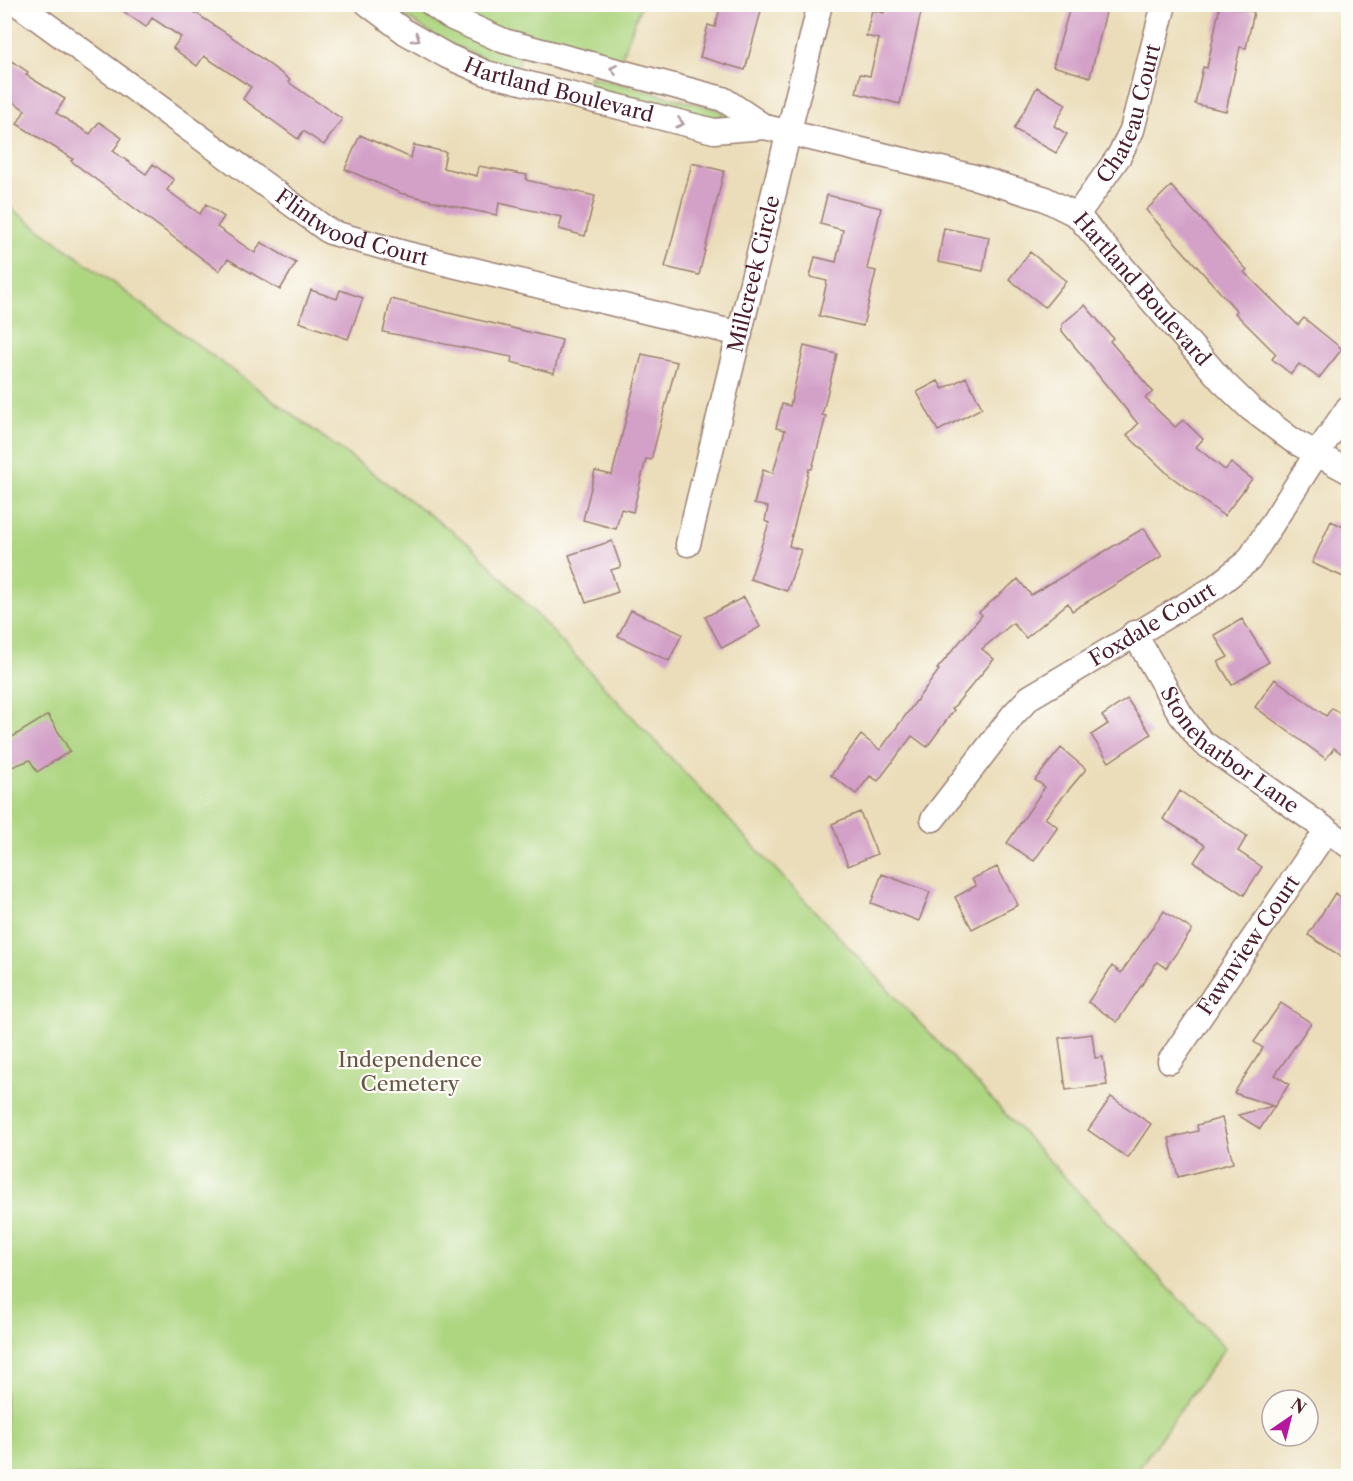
<svg xmlns="http://www.w3.org/2000/svg" width="1353" height="1481" font-family="'Libre Caslon Text',serif">
	<rect width="100%" height="100%" fill="#fdfcf7"/>
	<filter id="ink" filterUnits="userSpaceOnUse"><feTurbulence type="fractalNoise" baseFrequency=".0167" numOctaves="2"/><feDisplacementMap in="SourceGraphic" scale="12" xChannelSelector="R" yChannelSelector="G"/><feConvolveMatrix kernelMatrix="1 2 1 2 8 2 1 2 1" color-interpolation-filters="sRGB"/></filter>
	<filter id="wash" filterUnits="userSpaceOnUse"><feTurbulence type="fractalNoise" baseFrequency=".008" numOctaves="4" result="noise"/><feDisplacementMap in="SourceGraphic" scale="24" xChannelSelector="R" yChannelSelector="G"/><feGaussianBlur stdDeviation="1.35" result="paint"/><feColorMatrix in="noise" values="0 0 0 0 0 0 0 0 0 0 0 0 0 0 0 0 0 1.4 0 .05"/><feComposite in="paint" operator="in"/></filter>
	<g filter="url(#wash)">
		<rect width="100%" height="100%" fill="#ebddb9"/>
		<path fill="#aed681" stroke="#7c7a56" stroke-width="1.5" d="M 387,5 L 417,5 L 520,57 L 519,65 L 510,69 L 447,43 Z
			M 432,5 L 641,5 L 617,70 Z
			M 590,76 L 724,111 L 723,115 L 712,120 L 589,88 L 588,81 Z
			M 4,203 L 472,546 L 1225,1348 L 1133,1476 L 5,1476 Z"/>
		<g id="blocks">
			<path fill="#d3a0c8" d="M 113,4 L 182,4 L 238,41 L 290,80 L 288,82 L 342,119 L 324,145 L 303,131 L 298,139 L 243,99 L 251,87 L 204,56 L 197,66 L 173,48 L 181,37 L 152,18 L 146,27 Z
				M 721,4 L 763,4 L 745,70 L 700,57 L 708,25 L 715,27 Z
				M 886,4 L 923,4 L 900,104 L 856,93 L 860,74 L 870,76 L 879,39 L 866,36 L 872,10 L 884,13 Z
				M 1071,4 L 1108,4 L 1090,77 L 1053,66 Z
				M 1220,5 L 1254,12 L 1246,48 L 1240,47 L 1226,111 L 1195,104 L 1203,67 L 1207,68 Z
				M 4,56 L 28,72 L 26,75 L 65,99 L 56,113 L 90,134 L 99,122 L 122,138 L 113,151 L 146,174 L 153,164 L 174,180 L 167,190 L 200,214 L 206,204 L 224,217 L 217,227 L 255,253 L 261,242 L 296,263 L 280,290 L 228,259 L 219,271 L 71,161 L 73,159 L 17,124 L 25,110 L 4,96 Z
				M 1037,87 L 1066,104 L 1054,126 L 1067,134 L 1056,153 L 1014,129 Z
				M 360,135 L 411,158 L 414,145 L 446,152 L 443,168 L 477,176 L 479,166 L 527,175 L 526,180 L 595,196 L 585,236 L 559,229 L 562,217 L 499,203 L 497,215 L 471,210 L 400,193 L 345,169 Z
				M 692,163 L 724,171 L 699,275 L 665,267 Z
				M 1171,186 L 1247,270 L 1244,272 L 1298,325 L 1304,318 L 1342,349 L 1319,378 L 1299,364 L 1291,374 L 1272,359 L 1276,354 L 1235,313 L 1237,311 L 1146,210 Z
				M 827,195 L 881,208 L 867,269 L 876,271 L 863,326 L 819,316 L 827,281 L 810,277 L 815,257 L 836,262 L 843,230 L 820,224 Z
				M 944,228 L 989,237 L 983,271 L 938,262 Z
				M 1030,252 L 1066,281 L 1045,307 L 1009,279 Z
				M 311,290 L 337,299 L 340,290 L 363,298 L 348,339 L 299,322 Z
				M 391,299 L 562,340 L 554,373 L 511,362 L 512,357 L 383,332 Z
				M 1085,305 L 1113,338 L 1110,341 L 1153,392 L 1145,398 L 1175,427 L 1183,420 L 1203,439 L 1196,447 L 1225,470 L 1231,463 L 1252,479 L 1224,516 L 1169,475 L 1127,435 L 1138,424 L 1062,331 L 1062,324 Z
				M 804,346 L 837,354 L 822,415 L 826,416 L 812,469 L 809,469 L 789,546 L 801,550 L 787,591 L 750,579 L 769,523 L 765,521 L 768,507 L 754,504 L 763,470 L 773,473 L 785,430 L 776,428 L 782,404 L 790,406 Z
				M 642,354 L 677,362 L 651,460 L 646,459 L 633,512 L 621,509 L 616,529 L 583,520 L 595,471 L 612,475 Z
				M 966,377 L 982,408 L 938,431 L 917,392 L 938,381 L 943,389 Z
				M 1331,521 L 1348,529 L 1348,579 L 1312,563 Z
				M 1144,528 L 1162,556 L 1072,611 L 1068,603 L 1026,638 L 1013,623 L 982,649 L 994,659 L 952,709 L 954,710 L 927,747 L 912,736 L 878,781 L 870,776 L 856,794 L 831,775 L 861,735 L 880,750 L 939,670 L 937,669 L 982,615 L 979,612 L 1018,579 L 1031,595 Z
				M 612,541 L 621,567 L 611,570 L 618,592 L 586,603 L 569,555 Z
				M 744,597 L 760,627 L 722,648 L 705,617 Z
				M 631,610 L 682,634 L 669,661 L 618,636 Z
				M 1242,619 L 1269,662 L 1232,685 L 1218,662 L 1228,657 L 1214,635 Z
				M 1275,679 L 1326,716 L 1332,708 L 1348,719 L 1348,758 L 1334,748 L 1326,759 L 1255,707 Z
				M 1127,699 L 1151,734 L 1109,762 L 1091,735 L 1108,724 L 1102,716 Z
				M 48,715 L 70,751 L 37,772 L 30,760 L 4,770 L 4,742 Z
				M 1061,748 L 1086,769 L 1045,818 L 1058,827 L 1034,861 L 1007,843 L 1045,787 L 1035,780 Z
				M 1180,791 L 1247,836 L 1238,851 L 1262,867 L 1244,895 L 1194,862 L 1205,845 L 1163,819 Z
				M 860,812 L 877,854 L 848,866 L 832,824 Z
				M 997,867 L 1018,905 L 972,929 L 955,897 L 976,886 L 972,879 Z
				M 882,874 L 930,892 L 919,921 L 871,903 Z
				M 1335,893 L 1348,902 L 1348,961 L 1308,935 Z
				M 1164,911 L 1192,930 L 1166,968 L 1157,962 L 1117,1022 L 1088,1002 L 1112,966 L 1121,973 Z
				M 1281,1003 L 1311,1023 L 1275,1075 L 1289,1084 L 1260,1129 L 1238,1115 L 1273,1106 L 1234,1093 L 1263,1048 L 1254,1042 Z
				M 1092,1034 L 1095,1058 L 1103,1057 L 1107,1085 L 1066,1090 L 1059,1038 Z
				M 1111,1097 L 1151,1124 L 1128,1158 L 1088,1130 Z
				M 1222,1118 L 1233,1163 L 1178,1177 L 1169,1138 L 1198,1131 L 1197,1125 Z"/>
		</g>
	</g>
	<g filter="url(#ink)">
		<use href="#blocks" fill-opacity="0" stroke="#9a7e72" stroke-width="1.5"/>
		<g fill="none" stroke-linecap="round" stroke-linejoin="round">
			<g stroke="#9a7e72" stroke-width="27">
				<g id="street">
					<path id="s1" d="M 18,4 L 330,232 L 407,254 L 740,334"/>
					<path id="s2" d="M 368,4 L 405,32 L 447,56 L 486,73 L 714,131 L 765,127"/>
					<path id="s3" d="M 432,4 L 450,17 L 504,41 L 723,99 L 765,127 L 974,177 L 1043,198 L 1077,215 L 1222,381 L 1251,409 L 1292,440 L 1348,471"/>
					<path id="s4" d="M 1077,215 L 1119,156 L 1132,130 L 1164,4"/>
					<path id="s5" d="M 688,544 L 820,4"/>
					<path id="s6" d="M 1134,633 L 1181,715 L 1201,741 L 1348,845"/>
					<path id="s7" d="M 933,819 L 1013,715 L 1030,697 L 1214,588 L 1249,560 L 1316,455 L 1348,408"/>
					<path id="s8" d="M 1170,1061 L 1327,830"/>
				</g>
			</g>
			<use href="#street" stroke="#fff" stroke-width="24"/>
		</g>
		<defs><path id="oneway-chevron" d="M-2-3.5L2.5 0L-2 3.5" fill="none" stroke-width="1.6" stroke-linecap="round" stroke-linejoin="round" transform="scale(1.5)"/></defs>
		<g stroke="#ae9aa0">
			<use href="#oneway-chevron" transform="translate(416 38) rotate(30)"/>
			<use href="#oneway-chevron" transform="translate(614 69) rotate(-165)"/>
			<use href="#oneway-chevron" transform="translate(680 123) rotate(14)"/>
		</g>
	</g>
	<g text-anchor="middle" stroke-width="4.5" stroke-linejoin="round" paint-order="stroke">
		<g font-size="21" fill="#4a1f2b" stroke="#fdfcf7">
			<text dy="7" stroke="none"><textPath href="#s2" startOffset="212">Hartland Boulevard</textPath></text>
			<text dy="7" stroke="none"><textPath href="#s4" startOffset="116">Chateau Court</textPath></text>
			<text dy="7" stroke="none"><textPath href="#s1" startOffset="405">Flintwood Court</textPath></text>
			<text dy="7" stroke="none"><textPath href="#s5" startOffset="278">Millcreek Circle</textPath></text>
			<text dy="7" stroke="none"><textPath href="#s3" startOffset="782">Hartland Boulevard</textPath></text>
			<text dy="7" stroke="none"><textPath href="#s7" startOffset="298">Foxdale Court</textPath></text>
			<text dy="7" stroke="none"><textPath href="#s6" startOffset="154">Stoneharbor Lane</textPath></text>
			<text dy="7" stroke="none"><textPath href="#s8" startOffset="140">Fawnview Court</textPath></text>
		</g>
		<g font-size="21" fill="#685645" stroke="#fdfcf7">
			<text x="410" y="1067">Independence<tspan x="410" dy="24">Cemetery</tspan></text>
		</g>
	</g>
	<rect width="1353" height="1481" fill="none" stroke="#fdfcf7" stroke-width="24"/>
	<g transform="translate(1290 1418) rotate(35)"><circle r="28" fill="#fdfcf7" stroke="#b5a4a5" stroke-width="1.5"/>
	<path d="M0-4.5L10 22L0 15L-10 22Z" fill="#b5179e"/>
	<text y="-9" font-size="16" font-weight="bold" text-anchor="middle" fill="#4a1f2b">N</text>
	</g>
</svg>
